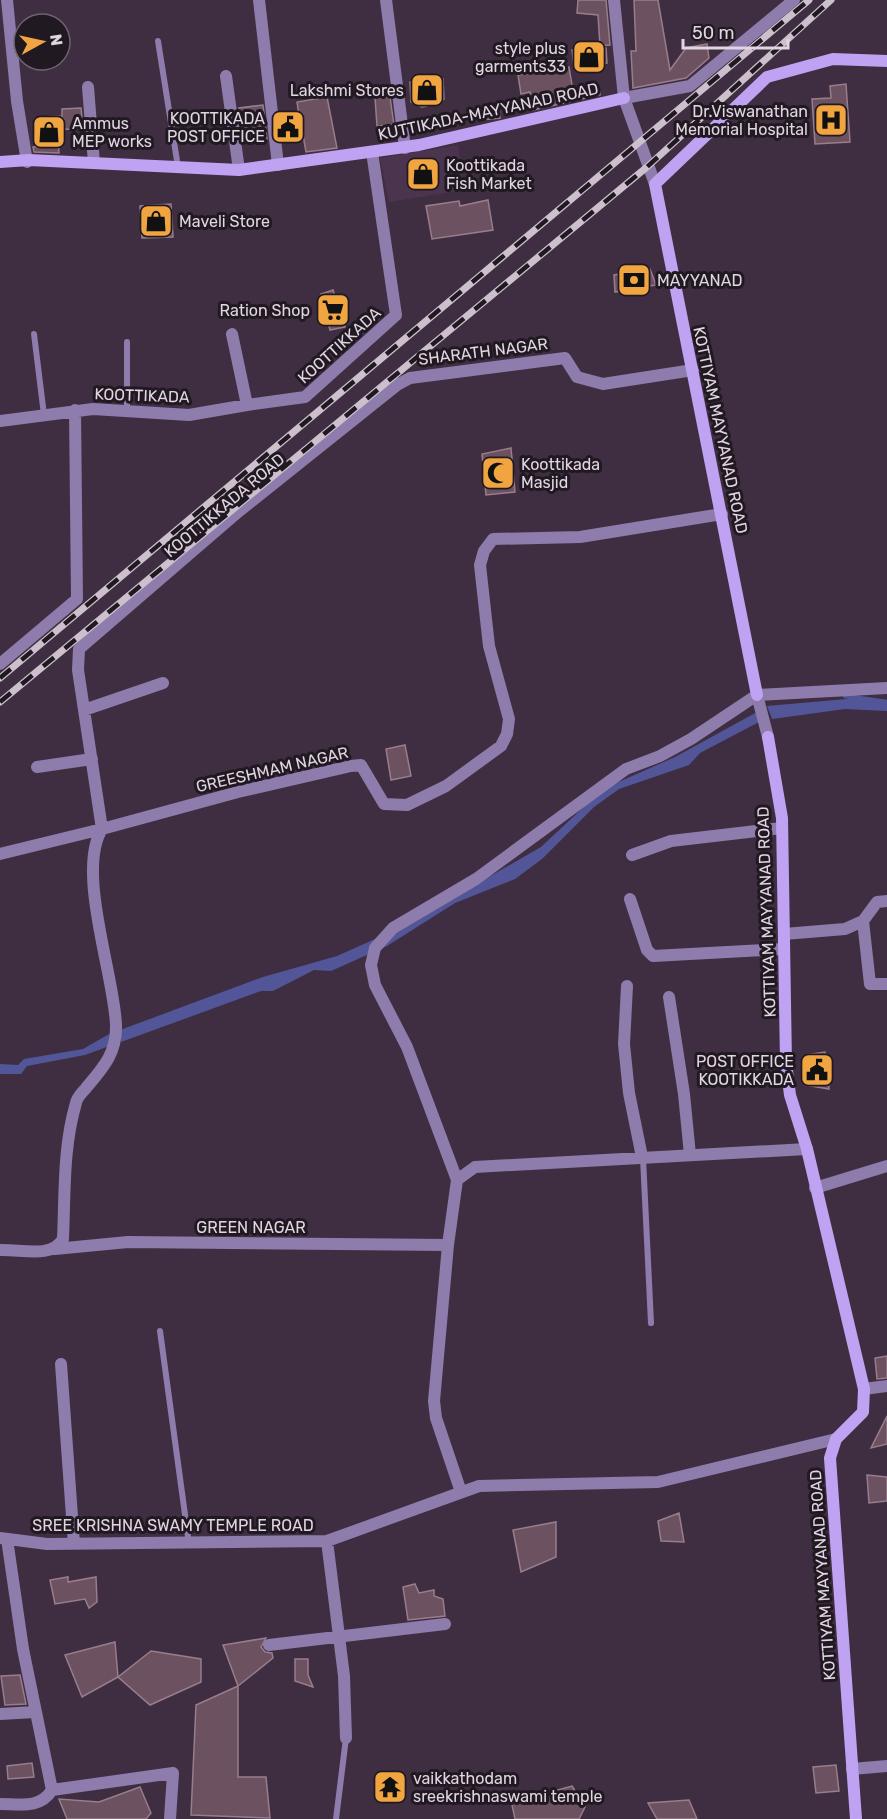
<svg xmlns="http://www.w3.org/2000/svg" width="887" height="1819" font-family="Rubik,sans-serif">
	<rect width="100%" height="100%" fill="#3f2e41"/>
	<path fill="#4b354e" d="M 458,145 L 464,190 L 389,202 L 380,158 Z"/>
	<path fill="#525699" d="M 858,698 L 887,702 L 887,711 L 845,709 L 772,719 L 767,706 Z
		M 757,712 L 759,722 L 700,753 L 689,765 L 619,789 L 594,807 L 542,859 L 515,879 L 455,903 L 387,946 L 331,971 L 314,970 L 273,991 L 261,991 L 121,1042 L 120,1030 L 263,977 L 337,956 L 402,927 L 541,847 L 603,789 L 675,757 Z
		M 111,1033 L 112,1045 L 85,1055 L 27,1066 L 21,1074 L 0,1074 L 0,1064 L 18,1065 L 24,1059 L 83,1049 Z"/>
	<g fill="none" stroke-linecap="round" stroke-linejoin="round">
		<path stroke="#525699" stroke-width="4.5" d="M 845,696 L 887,702"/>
	</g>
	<path fill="#6c5261" stroke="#987d8c" stroke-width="1.5" d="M 578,0 L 606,0 L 610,45 L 600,46 L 598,15 L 577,13 Z
		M 634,0 L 658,0 L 670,70 L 686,48 L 707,44 L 709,58 L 686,78 L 633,88 L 631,51 L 636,51 Z
		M 606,48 L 607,63 L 574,67 L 572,50 Z
		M 569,67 L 573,91 L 599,88 L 600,95 L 533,110 L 530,92 L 521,94 L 518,75 Z
		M 443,79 L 444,99 L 436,104 L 428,101 L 427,106 L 422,107 L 411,102 L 410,82 Z
		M 846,84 L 850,142 L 815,144 L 812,99 L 831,98 L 830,86 Z
		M 327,97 L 337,148 L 306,152 L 303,135 L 283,137 L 281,119 L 299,116 L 297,102 Z
		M 390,97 L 394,125 L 377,126 L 375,98 Z
		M 263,105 L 267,139 L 244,142 L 239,108 Z
		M 499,105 L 500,118 L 481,120 L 480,109 Z
		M 81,108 L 83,128 L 57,130 L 59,153 L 34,152 L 33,147 L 43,146 L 41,117 L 62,116 L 62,109 Z
		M 488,200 L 493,230 L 432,239 L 426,206 L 459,201 L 460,206 Z
		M 171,204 L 173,237 L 142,238 L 140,206 Z
		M 650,269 L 656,285 L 615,292 L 614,275 Z
		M 333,290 L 345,327 L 330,330 L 321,294 Z
		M 511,448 L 515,492 L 486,495 L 482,454 Z
		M 405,745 L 411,776 L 391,780 L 386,749 Z
		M 825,1052 L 829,1089 L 806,1085 L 806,1055 Z
		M 887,1356 L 887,1378 L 877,1379 L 875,1358 Z
		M 887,1416 L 887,1444 L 871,1448 Z
		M 867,1475 L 887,1477 L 887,1501 L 869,1503 Z
		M 679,1513 L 684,1542 L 661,1541 L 658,1521 Z
		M 556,1522 L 556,1557 L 521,1572 L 513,1530 Z
		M 68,1577 L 68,1582 L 96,1577 L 97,1602 L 89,1608 L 85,1599 L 55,1604 L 50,1580 Z
		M 415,1584 L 419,1593 L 434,1590 L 434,1596 L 443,1599 L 445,1616 L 408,1620 L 403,1587 Z
		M 266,1638 L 261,1647 L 265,1652 L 272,1653 L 273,1658 L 238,1686 L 223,1645 Z
		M 115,1642 L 118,1677 L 82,1697 L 65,1655 Z
		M 151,1651 L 201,1659 L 201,1682 L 150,1705 L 118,1677 Z
		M 295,1659 L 308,1659 L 308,1675 L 313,1687 L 295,1681 Z
		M 20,1675 L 26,1704 L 5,1705 L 1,1676 Z
		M 238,1686 L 238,1777 L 266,1777 L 270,1818 L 191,1815 L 196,1705 Z
		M 32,1763 L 34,1777 L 8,1779 L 7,1766 Z
		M 836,1765 L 839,1791 L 816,1793 L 813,1767 Z
		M 572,1786 L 585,1807 L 579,1819 L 515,1819 L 512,1805 L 521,1800 Z
		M 140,1787 L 151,1813 L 146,1819 L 67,1819 L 59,1799 L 99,1802 Z
		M 689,1800 L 697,1819 L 657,1819 L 648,1803 Z"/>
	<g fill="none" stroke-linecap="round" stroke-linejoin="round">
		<path stroke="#8d7cac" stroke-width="6" d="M 158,41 L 178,167
			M 34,334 L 44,415
			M 127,342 L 127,411
			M 643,1158 L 651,1323
			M 160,1331 L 189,1544
			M 336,1819 L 346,1738"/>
		<path stroke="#8d7cac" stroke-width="12" d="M 7,0 L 17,101 L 27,162
			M 259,0 L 278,165
			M 386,0 L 405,148
			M 226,76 L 239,170
			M 88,87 L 94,163
			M 624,98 L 690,86 L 794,0
			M 247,405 L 305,397 L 396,315 L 372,152
			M 0,421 L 93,409 L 189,415 L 247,405 L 232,334
			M 0,664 L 77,599 L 75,410
			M 84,710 L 163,683
			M 37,767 L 92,759
			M 0,854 L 102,829 L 78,670 L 79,649 L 238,512 L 397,385 L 410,378 L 565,358 L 577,377 L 603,384 L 693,370
			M 632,855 L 671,841 L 782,828
			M 630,899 L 647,950 L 653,956 L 784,949
			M 863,921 L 870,984 L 887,984
			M 784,934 L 845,929 L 863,921 L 877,902 L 887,901
			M 627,986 L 624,1044 L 629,1093 L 642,1157
			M 669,997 L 684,1094 L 690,1155
			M 457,1180 L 475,1167 L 807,1149
			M 815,1188 L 887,1166
			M 55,1249 L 128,1242 L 448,1245
			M 0,1250 C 21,1249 52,1259 63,1239 C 65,1193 63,1147 76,1103 C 77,1097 82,1093 86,1088 C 103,1068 117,1053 116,1025 C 114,974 76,871 102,829 L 238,792 L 351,766 L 361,765 L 384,804 L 407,805 L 446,786 L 501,746 L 507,734 L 509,719 L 489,646 L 480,565 L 484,551 L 493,539 L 580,537 L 722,514
			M 61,1364 L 74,1544
			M 864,1389 L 887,1386
			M 461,1492 L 436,1418 L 434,1401 L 448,1245 L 457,1180 L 407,1047 L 375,985 L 371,965 L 375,948 L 393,928 L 476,879 L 626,769 L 660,756 L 691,739 L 757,695 L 887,688
			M 0,1538 L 47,1544 L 327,1541 L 479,1486 L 658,1482 L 836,1439
			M 327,1541 L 344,1676 L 346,1738
			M 269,1645 L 445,1624
			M 0,1714 L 35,1712
			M 852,1769 L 887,1766
			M 52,1790 L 173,1773 L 170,1819
			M 0,1804 C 20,1804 40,1809 52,1790 L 23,1649 L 7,1539"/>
		<path stroke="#8d7cac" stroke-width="12" d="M 614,0 L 624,98 L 655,184
			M 757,695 L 768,737"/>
		<path stroke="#bfa2f1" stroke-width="12" d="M 0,162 L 29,160 L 239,170 L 419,145 L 624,98
			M 757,695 L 655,184 L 767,77 L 833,59 L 887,61
			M 768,737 L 782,818 L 786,1063 L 790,1095 L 807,1149 L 864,1389 L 863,1412 L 836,1439 L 830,1458 L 856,1819"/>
		<g stroke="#ccc0cd" stroke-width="7">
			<path id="rail" d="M 0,678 L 809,0
				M 0,702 L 647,167 L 831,0"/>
		</g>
		<use href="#rail" stroke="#211922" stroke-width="4.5" stroke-dasharray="14" stroke-linecap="butt"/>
	</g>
	<defs>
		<g id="shop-square" transform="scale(1.725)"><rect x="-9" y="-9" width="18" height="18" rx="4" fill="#f1a540" stroke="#211922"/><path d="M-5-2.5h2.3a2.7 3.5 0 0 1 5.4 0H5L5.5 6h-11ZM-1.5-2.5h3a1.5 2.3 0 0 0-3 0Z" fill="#111"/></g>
		<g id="hospital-square" transform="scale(1.725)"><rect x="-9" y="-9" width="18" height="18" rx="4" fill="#f1a540" stroke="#211922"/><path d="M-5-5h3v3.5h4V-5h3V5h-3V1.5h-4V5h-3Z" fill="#111"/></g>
		<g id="civic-square" transform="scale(1.725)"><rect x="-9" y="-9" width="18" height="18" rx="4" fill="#f1a540" stroke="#211922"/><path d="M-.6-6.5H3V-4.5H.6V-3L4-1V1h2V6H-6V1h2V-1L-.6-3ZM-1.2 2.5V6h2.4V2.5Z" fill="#111"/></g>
		<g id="bank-square" transform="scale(1.725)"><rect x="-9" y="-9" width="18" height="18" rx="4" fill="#f1a540" stroke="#211922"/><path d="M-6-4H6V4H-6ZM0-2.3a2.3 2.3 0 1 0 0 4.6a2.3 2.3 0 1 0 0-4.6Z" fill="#111"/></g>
		<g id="supermarket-square" transform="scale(1.725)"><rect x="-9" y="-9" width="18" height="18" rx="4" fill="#f1a540" stroke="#211922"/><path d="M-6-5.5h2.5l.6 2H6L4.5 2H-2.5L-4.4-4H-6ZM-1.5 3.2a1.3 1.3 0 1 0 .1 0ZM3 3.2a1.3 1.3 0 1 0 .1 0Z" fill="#111"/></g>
		<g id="mosque-square" transform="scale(1.725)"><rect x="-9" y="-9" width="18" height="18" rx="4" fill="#f1a540" stroke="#211922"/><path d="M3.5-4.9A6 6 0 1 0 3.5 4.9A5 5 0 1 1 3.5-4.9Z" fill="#111"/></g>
		<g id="temple-square" transform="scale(1.725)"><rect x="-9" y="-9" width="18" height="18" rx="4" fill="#f1a540" stroke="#211922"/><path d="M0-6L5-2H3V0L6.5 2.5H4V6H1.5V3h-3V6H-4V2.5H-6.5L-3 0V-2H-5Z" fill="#111"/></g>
	</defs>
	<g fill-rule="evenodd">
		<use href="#shop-square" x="589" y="57"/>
		<use href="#shop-square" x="427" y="90"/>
		<use href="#hospital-square" x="831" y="120"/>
		<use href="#civic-square" x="288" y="127"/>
		<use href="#shop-square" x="49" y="132"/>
		<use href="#shop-square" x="423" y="174"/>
		<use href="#shop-square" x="156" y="221"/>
		<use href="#bank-square" x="634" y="280"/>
		<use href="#supermarket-square" x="333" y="310"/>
		<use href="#mosque-square" x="498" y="473"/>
		<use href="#civic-square" x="817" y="1070"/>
		<use href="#temple-square" x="390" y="1787"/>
	</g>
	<g text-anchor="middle" stroke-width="6" stroke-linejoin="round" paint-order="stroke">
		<g font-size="16" fill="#e0d5e1" stroke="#211922" text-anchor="end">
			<text x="566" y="54">style plus<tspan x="566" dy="18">garments33</tspan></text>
			<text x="404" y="96">Lakshmi Stores</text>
			<text x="808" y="117">Dr.Viswanathan<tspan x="808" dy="18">Memorial Hospital</tspan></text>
			<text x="265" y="124">KOOTTIKADA<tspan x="265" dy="18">POST OFFICE</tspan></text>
			<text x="72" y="129" text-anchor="start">Ammus<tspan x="72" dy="18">MEP works</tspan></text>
			<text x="446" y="171" text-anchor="start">Koottikada<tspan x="446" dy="18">Fish Market</tspan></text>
			<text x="179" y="227" text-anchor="start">Maveli Store</text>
			<text x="657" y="286" text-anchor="start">MAYYANAD</text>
			<text x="310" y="316">Ration Shop</text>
			<text x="521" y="470" text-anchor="start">Koottikada<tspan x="521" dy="18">Masjid</tspan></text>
			<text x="794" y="1067">POST OFFICE<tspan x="794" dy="18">KOOTIKKADA</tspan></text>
			<text x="413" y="1784" text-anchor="start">vaikkathodam<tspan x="413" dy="18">sreekrishnaswami temple</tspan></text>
		</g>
		<g font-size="16" fill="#e0d5e1" stroke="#211922">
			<text transform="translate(488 111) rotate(-12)" y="6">KUTTIKADA-MAYYANAD ROAD</text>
			<text transform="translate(339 345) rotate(-42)" y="6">KOOTTIKKADA</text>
			<text transform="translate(483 351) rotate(-7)" y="6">SHARATH NAGAR</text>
			<text transform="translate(142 395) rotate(2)" y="6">KOOTTIKADA</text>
			<text transform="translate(721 430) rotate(78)" y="6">KOTTIYAM MAYYANAD ROAD</text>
			<text transform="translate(224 505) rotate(-40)" y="6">KOOTTIKKADA ROAD</text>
			<text transform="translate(272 769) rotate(-13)" y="6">GREESHMAM NAGAR</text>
			<text transform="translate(766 912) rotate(-92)" y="6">KOTTIYAM MAYYANAD ROAD</text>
			<text x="251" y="1233">GREEN NAGAR</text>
			<text x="173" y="1531">SREE KRISHNA SWAMY TEMPLE ROAD</text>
			<text transform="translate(822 1575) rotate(-94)" y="6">KOTTIYAM MAYYANAD ROAD</text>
		</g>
	</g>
	<g transform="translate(42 42) rotate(82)"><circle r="28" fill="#211922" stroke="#6d646e" stroke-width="1.5"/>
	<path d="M0-4.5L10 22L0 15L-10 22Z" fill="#f1a540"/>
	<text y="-9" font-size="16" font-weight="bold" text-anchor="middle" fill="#e0d5e1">N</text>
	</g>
	<path d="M683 39v9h105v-9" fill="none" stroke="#e0d5e1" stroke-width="3"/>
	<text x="692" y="39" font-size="18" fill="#e0d5e1" stroke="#211922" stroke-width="4.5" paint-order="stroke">50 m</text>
</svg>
